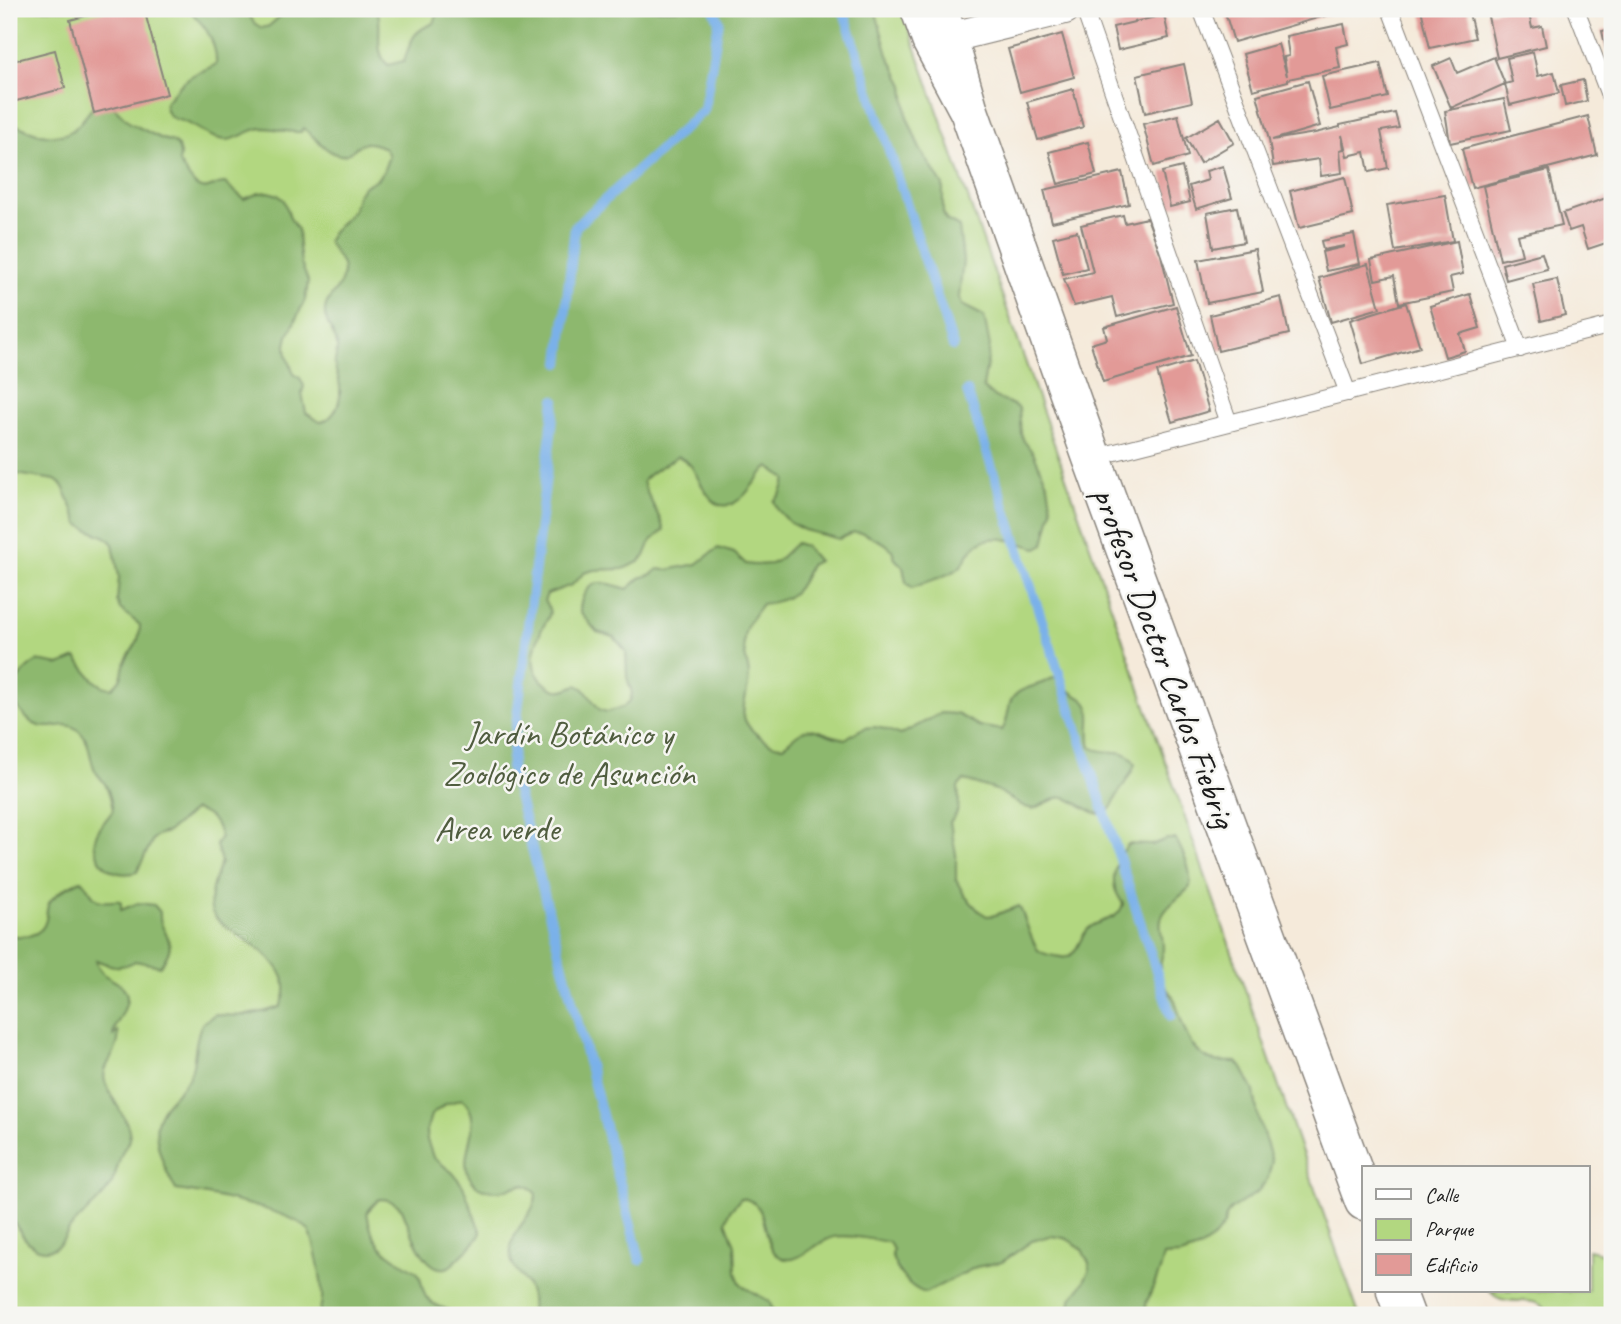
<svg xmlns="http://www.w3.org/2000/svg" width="1621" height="1324" font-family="Caveat,sans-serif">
	<rect width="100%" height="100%" fill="#f6f6f2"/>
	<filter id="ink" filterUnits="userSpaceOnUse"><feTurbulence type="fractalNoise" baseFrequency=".0143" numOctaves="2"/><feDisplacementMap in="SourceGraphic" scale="14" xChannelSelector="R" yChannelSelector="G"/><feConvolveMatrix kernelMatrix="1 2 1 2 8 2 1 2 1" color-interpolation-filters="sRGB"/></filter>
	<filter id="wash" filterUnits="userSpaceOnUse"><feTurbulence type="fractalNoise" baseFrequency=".00686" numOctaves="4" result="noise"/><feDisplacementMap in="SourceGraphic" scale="28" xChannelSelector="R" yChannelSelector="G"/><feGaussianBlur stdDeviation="1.57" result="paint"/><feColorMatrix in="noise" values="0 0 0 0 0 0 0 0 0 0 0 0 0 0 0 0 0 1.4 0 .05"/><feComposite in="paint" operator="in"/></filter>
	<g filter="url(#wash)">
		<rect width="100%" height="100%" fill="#f5eada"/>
		<path fill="#b2d780" stroke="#677a4e" stroke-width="2" d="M 9,9 L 902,9 L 1359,1315 L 9,1315 Z
			M 1588,1250 L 1605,1254 L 1612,1252 L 1610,1264 L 1612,1263 L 1612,1315 L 1549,1315 C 1540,1290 1504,1311 1490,1291 L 1588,1291 Z"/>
		<path fill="#8db86e" stroke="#546a45" stroke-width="2" d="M 190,9 L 246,9 L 254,23 L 262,28 L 269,26 L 288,9 L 377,9 C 384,28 372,50 388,65 L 404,61 C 412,39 411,32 434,23 L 437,15 L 437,9 L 875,9 L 888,55 L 904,85 L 907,117 L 920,149 L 943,185 L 943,212 L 946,220 L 959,227 L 963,261 L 959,297 L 962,305 L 984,316 L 990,346 L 983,387 C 993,400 1006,400 1019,408 L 1021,433 L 1024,441 L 1034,454 L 1048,485 L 1052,510 L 1044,544 L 1037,548 C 1017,543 992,530 974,547 C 968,553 965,563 958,569 C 950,575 923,583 912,588 L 906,582 L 903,567 L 895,559 L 892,550 L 886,544 L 863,533 L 854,532 L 839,539 L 804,530 L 790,523 L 778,510 L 774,501 L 780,495 L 786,479 L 769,467 C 756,476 752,490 740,499 C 713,521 701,481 691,466 C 687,461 683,459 678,456 C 667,464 650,471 643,481 C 647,498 659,512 664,530 L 651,541 L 645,556 L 639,562 L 623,569 L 594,570 L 584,573 L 572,585 L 547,594 L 544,601 C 548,606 551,610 549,616 C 547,621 543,626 541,631 C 533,651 527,669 547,685 C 558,694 565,690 577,685 L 584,689 L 600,710 L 607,712 L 623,707 L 630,701 L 632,693 L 627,677 L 626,651 L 614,637 L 597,632 L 580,612 C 580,598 588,581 604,583 C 612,584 620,587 628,589 L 640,578 L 652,574 L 658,569 L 666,570 L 697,564 L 718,548 L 734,553 L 746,564 L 754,565 L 771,564 L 777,561 L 796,543 L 805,546 L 818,561 L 810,565 C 798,591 793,601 762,604 C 749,621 740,632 745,654 C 746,661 749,669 749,676 C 748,703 732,716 759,736 C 768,743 773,746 784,746 C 813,717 813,733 845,739 C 850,736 855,732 860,730 C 874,723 888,730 900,735 L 941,713 L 957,714 L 979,726 L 1002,730 C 1008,722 1007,713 1010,703 C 1015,689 1030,688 1042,683 C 1047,681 1052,678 1058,676 C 1061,680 1064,685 1068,689 C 1077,698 1089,698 1090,713 C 1091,725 1088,735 1091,747 C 1109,758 1123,743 1135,764 C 1131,777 1123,784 1117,796 C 1113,804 1112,809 1104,815 L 1095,813 L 1065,797 L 1057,798 L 1033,809 L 1025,807 L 996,790 L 964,780 L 958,787 C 959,801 961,812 950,822 L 956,854 L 956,880 L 965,896 L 979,911 L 987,916 L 995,915 L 1019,906 C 1025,916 1032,945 1039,951 C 1043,954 1050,955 1055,956 C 1061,957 1066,959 1071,955 C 1079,948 1081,935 1089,928 C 1102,917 1117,923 1123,904 C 1120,899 1116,893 1115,888 C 1111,872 1119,856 1128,844 L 1152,845 L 1167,839 L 1176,839 C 1184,855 1192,869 1190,887 C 1181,897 1165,906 1161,919 C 1159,928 1163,937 1163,946 C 1164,957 1157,966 1161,978 C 1164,987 1171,992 1175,1001 C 1182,1021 1186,1045 1205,1057 C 1215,1064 1225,1061 1237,1062 L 1242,1068 L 1254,1091 L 1258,1117 L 1272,1161 L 1268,1178 L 1258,1192 L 1230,1210 L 1226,1217 L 1224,1225 L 1212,1240 L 1198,1249 L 1181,1255 L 1164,1256 L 1160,1271 L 1146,1304 L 1147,1315 L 1070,1315 L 1071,1299 L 1082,1285 L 1089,1271 L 1089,1263 L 1081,1248 L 1067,1239 L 1059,1237 L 1050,1236 L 1032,1241 L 1002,1262 L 976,1267 L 925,1293 C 908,1287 896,1271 891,1254 L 893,1250 L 889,1242 C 872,1240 851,1234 834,1237 C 819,1240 800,1262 786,1259 C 756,1253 776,1202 741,1198 L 729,1212 L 726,1221 L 735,1245 L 736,1272 L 740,1283 L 747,1289 L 769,1301 L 775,1315 L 531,1315 C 532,1304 532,1293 526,1283 C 517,1269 509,1266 511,1248 C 513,1227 537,1213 536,1193 C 532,1189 529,1185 523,1185 C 518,1185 512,1188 507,1189 C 495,1193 480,1191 472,1181 C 453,1156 489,1123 462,1099 L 446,1104 L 431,1115 L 426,1132 L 427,1140 L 433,1157 L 453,1173 L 463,1186 L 481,1233 C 476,1243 467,1250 459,1258 C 455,1262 451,1267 446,1268 C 423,1273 409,1225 402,1209 C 395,1202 389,1199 379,1199 L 367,1212 C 372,1250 390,1254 418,1273 C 422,1281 422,1290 426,1297 C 432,1307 448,1307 457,1315 L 319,1315 C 320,1308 323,1301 322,1294 C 322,1281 315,1242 309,1231 C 296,1211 201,1193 176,1190 C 165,1170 148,1135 161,1112 C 168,1098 184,1090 191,1072 C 196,1059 194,1037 202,1024 C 205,1020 212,1017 215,1014 C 237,1018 259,1014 280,1007 C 282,1003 285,997 285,992 C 288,966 253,944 234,932 C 226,926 214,920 211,909 C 208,896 216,873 221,862 L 216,845 L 220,838 C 218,822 210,814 194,810 L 168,832 L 160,834 L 153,839 L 137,872 C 121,877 105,871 98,856 C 96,850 93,846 95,839 C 97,828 107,820 113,810 C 111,802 110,792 105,784 C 103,780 98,776 96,772 C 88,759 92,743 80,732 C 66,718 55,731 39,726 C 32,724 27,719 22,713 C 4,692 17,674 37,661 L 60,665 L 76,658 C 87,670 94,687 112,688 C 128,674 119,671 127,658 C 136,643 139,644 140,625 L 120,609 L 117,601 L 119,577 L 113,544 L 106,537 L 87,529 L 79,524 L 66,493 L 62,485 L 55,480 L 9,473 L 9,122 C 27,130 54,143 73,130 C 82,123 87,113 95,105 L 110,103 L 130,123 L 162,139 L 171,141 L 178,146 L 180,154 L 179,163 C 187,172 194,192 208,188 C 214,186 218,183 225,183 L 244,199 L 259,193 L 269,192 L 278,195 L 284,200 L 290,218 L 298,230 L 299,247 L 301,263 L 308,281 L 307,290 L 305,300 L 288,336 L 286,345 L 287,355 L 294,374 L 300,378 L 304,386 L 302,393 L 306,413 L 320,422 C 335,419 341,402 340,388 C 340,380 336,374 335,366 C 334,359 338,353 337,345 C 335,334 326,325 325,314 C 323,295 348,288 342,265 C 339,256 331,250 328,241 L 331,234 L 353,210 L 358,194 L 363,187 L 377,179 L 383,172 L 389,156 L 385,148 C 352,133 358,157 339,155 C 327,153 313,135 303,128 L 301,132 C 287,133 275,128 263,128 C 249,129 240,139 227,140 C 212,140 200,129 187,123 C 182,121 176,120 171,117 C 166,114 165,109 165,103 C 173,93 183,80 195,74 C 202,70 209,69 216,64 C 217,52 212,38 205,28 C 200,21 194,17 190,9 Z
			M 81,880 C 89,886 92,900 102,901 C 109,902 114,900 121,901 L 121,910 L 138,903 L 154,905 L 160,912 C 158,936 183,938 160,966 L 135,961 C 121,970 110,966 96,960 C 99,982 127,978 127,998 C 127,1012 114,1023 113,1036 L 118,1031 C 122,1052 100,1065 105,1081 C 109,1097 134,1125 129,1139 C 128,1144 124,1148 122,1153 C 117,1165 116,1177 109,1188 C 99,1203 83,1214 71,1227 C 66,1233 64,1240 59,1245 C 55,1248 49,1250 44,1250 C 26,1249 16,1225 9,1212 L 9,935 C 23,938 42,937 46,920 C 47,914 46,909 49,903 C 55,893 71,885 81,880 Z"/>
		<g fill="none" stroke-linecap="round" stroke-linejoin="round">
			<path stroke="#7ab1e9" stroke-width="10" d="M 843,9 L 953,346
				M 560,363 L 575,227 L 704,110 L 719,21 L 714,9
				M 967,391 L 1171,1016
				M 555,400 L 511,768 L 640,1260"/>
		</g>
		<g id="blocks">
			<path fill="#e29a97" d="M 112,9 L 144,9 L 167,94 L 94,113 L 70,20 Z
				M 1224,9 L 1335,9 L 1335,13 L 1234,42 Z
				M 1421,9 L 1468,9 L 1475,38 L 1430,48 Z
				M 1503,9 L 1528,9 L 1532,28 L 1542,26 L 1546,46 L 1497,58 L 1487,12 Z
				M 1164,15 L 1169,38 L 1118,50 L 1113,27 Z
				M 1344,24 L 1348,44 L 1336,47 L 1340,68 L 1288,79 L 1288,81 L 1253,90 L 1243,54 L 1278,44 L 1287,76 L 1284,57 L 1289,56 L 1286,36 Z
				M 1612,29 L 1612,52 L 1607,54 L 1602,31 Z
				M 1062,34 L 1074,77 L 1020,92 L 1008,49 Z
				M 55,50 L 65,88 L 9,103 L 9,62 Z
				M 1533,52 L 1538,76 L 1554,72 L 1559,93 L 1510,105 L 1505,84 L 1512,82 L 1507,58 Z
				M 1494,57 L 1505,84 L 1451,108 L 1433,66 L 1451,58 L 1457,73 Z
				M 1380,63 L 1388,97 L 1330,110 L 1322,76 Z
				M 1184,64 L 1192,102 L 1145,113 L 1137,75 Z
				M 1583,80 L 1587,101 L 1565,106 L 1561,85 Z
				M 1308,81 L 1320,126 L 1272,140 L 1315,133 L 1340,127 L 1340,125 L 1395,113 L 1399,128 L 1381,131 L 1388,168 L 1369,172 L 1365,152 L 1347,156 L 1342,135 L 1344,149 L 1340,150 L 1342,173 L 1321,176 L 1319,159 L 1273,166 L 1269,140 L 1257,95 Z
				M 1073,89 L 1083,127 L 1038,140 L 1027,102 Z
				M 1504,99 L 1511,130 L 1450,143 L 1445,111 Z
				M 1178,115 L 1188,156 L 1154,166 L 1143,124 Z
				M 1588,116 L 1597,155 L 1472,188 L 1462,149 Z
				M 1220,118 L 1234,143 L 1200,163 L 1186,138 Z
				M 1088,142 L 1096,174 L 1058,184 L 1049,152 Z
				M 1223,166 L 1232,198 L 1196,209 L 1189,186 L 1208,180 L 1206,171 Z
				M 1182,167 L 1190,202 L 1170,207 L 1162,172 Z
				M 1549,170 L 1562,225 L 1517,235 L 1522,255 L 1500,260 L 1483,186 Z
				M 1122,172 L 1129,204 L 1052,222 L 1044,190 Z
				M 1345,177 L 1353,215 L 1299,228 L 1290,191 Z
				M 1445,195 L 1453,241 L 1395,251 L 1387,205 Z
				M 1612,196 L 1612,241 L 1588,249 L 1581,227 L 1569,231 L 1563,213 Z
				M 1237,207 L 1244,242 L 1213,248 L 1207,213 Z
				M 1123,215 L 1125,223 L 1147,218 L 1161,255 L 1173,303 L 1117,317 L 1112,297 L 1074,306 L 1064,279 L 1093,272 L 1081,225 Z
				M 1077,231 L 1087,268 L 1063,274 L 1053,237 Z
				M 1354,234 L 1360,264 L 1326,271 L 1322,252 L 1344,247 L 1344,246 L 1323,250 L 1321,241 Z
				M 1457,241 L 1463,274 L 1450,277 L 1453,292 L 1399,303 L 1394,276 L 1375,280 L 1371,260 Z
				M 1255,249 L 1263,292 L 1207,303 L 1198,260 Z
				M 1542,253 L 1547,269 L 1506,280 L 1502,264 Z
				M 1368,264 L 1380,308 L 1331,322 L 1319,278 Z
				M 1557,279 L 1565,315 L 1541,321 L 1533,284 Z
				M 1470,294 L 1480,328 L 1460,334 L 1465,351 L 1445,357 L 1430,306 Z
				M 1281,297 L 1289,334 L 1218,351 L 1210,315 Z
				M 1406,303 L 1420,347 L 1363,364 L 1350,320 Z
				M 1176,306 L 1191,356 L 1103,382 L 1091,344 L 1107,339 L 1104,327 Z
				M 1194,361 L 1209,411 L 1172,422 L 1157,372 Z"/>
		</g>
	</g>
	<g filter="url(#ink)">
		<use href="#blocks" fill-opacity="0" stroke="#88837b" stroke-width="2"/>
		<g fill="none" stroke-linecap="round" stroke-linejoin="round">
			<g stroke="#88837b" stroke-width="18">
				<path id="lane" d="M 1084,9 L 1229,423
					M 1201,9 L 1348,393
					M 1390,9 L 1520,349
					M 1576,9 L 1612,103
					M 1092,458 L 1612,325"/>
			</g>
			<g stroke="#88837b" stroke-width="32">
				<path id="street" d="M 948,38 L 1065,9"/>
			</g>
			<g stroke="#88837b" stroke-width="41">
				<path id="secondary" d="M 920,9 L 931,40 L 969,111 L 948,38 L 938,9
					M 969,111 L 1092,458 L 1364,1201
					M 1396,1291 L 1405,1315"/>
			</g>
			<use href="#lane" stroke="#fff" stroke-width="16"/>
			<use href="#street" stroke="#fff" stroke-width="30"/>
			<use href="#secondary" stroke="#fff" stroke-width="38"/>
		</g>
	</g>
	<g text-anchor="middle" stroke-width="5" stroke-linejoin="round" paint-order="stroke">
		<g font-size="35" fill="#1c1c1c" stroke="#f6f6f2">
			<text transform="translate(1165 657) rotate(70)" y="12">profesor Doctor Carlos Fiebrig</text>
		</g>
		<g font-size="35" fill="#505d3f" stroke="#f6f6f2">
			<text x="569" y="745">Jardín Botánico y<tspan x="569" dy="40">Zoológico de Asunción</tspan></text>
			<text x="497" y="840">Area verde</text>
		</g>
	</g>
	<rect width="1621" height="1324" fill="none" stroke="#f6f6f2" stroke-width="35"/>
	<rect x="1362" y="1166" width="228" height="126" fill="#f6f6f2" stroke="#9f9f9c" stroke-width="2"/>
	<rect x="1376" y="1189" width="35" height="10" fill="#ffffff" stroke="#9f9f9c" stroke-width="2"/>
	<text x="1425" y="1202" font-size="21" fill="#1c1c1c">Calle</text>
	<rect x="1376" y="1219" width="35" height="21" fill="#b2d780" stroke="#9f9f9c" stroke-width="2"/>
	<text x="1425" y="1236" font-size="21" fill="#1c1c1c">Parque</text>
	<rect x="1376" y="1254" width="35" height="21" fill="#e29a97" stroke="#9f9f9c" stroke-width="2"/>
	<text x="1425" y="1272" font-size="21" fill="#1c1c1c">Edificio</text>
</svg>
